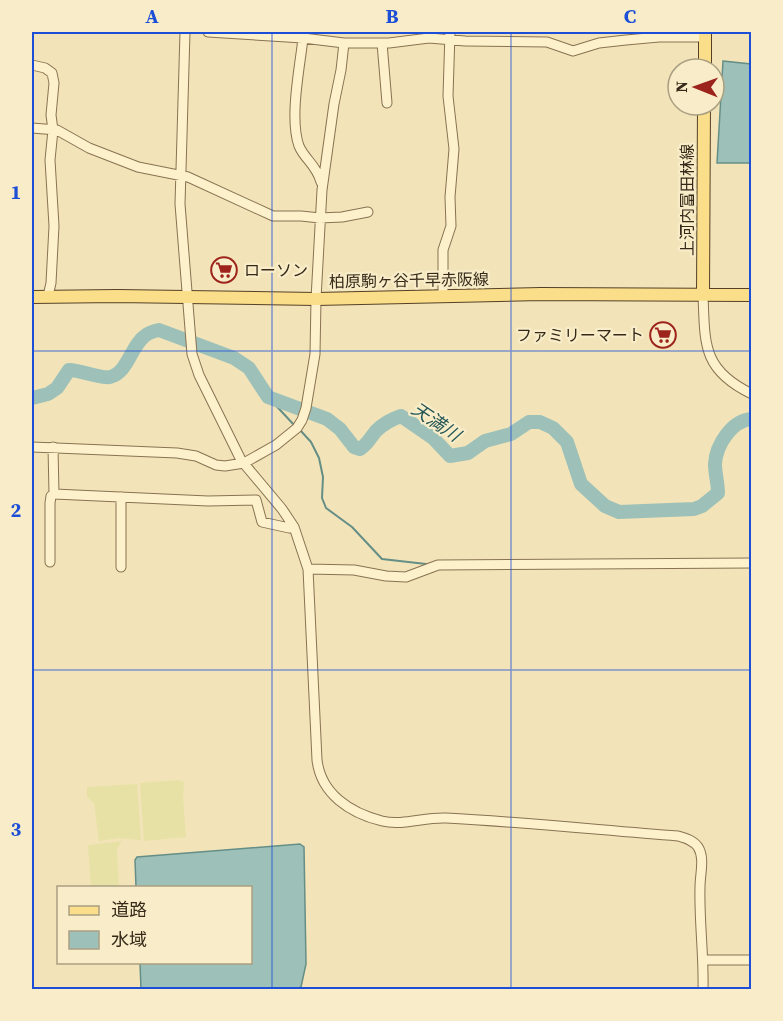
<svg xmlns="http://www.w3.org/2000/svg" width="783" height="1021" font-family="'Source Serif 4','Noto Sans JP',serif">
	<rect width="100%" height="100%" fill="#f2e4b8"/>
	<path fill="#e8e1a5" d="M 178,780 L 184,782 L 183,797 L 186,837 L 144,841 L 140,783 Z
		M 137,784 L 141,840 L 119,838 L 99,841 L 94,803 L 87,797 L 87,787 Z
		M 122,841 L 117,849 L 119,887 L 91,887 L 88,845 Z"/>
	<path fill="#9dc1b9" stroke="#658e87" stroke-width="1.5" d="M 723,61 L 751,64 L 751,163 L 717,163 Z
		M 300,844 L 304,847 L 306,964 L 301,987 L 297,989 L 141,989 L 140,963 L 250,962 L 250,888 L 136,887 L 135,860 L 137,857 Z"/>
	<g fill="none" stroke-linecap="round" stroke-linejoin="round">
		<path stroke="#658e87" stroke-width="2" d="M 268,397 L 295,426
			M 300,430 L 311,442 L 319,458 L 323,477 L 322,498 L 326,508 L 352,527 L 382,559 L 426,564"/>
		<path stroke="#9dc1b9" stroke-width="14" d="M 32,398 L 48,394 L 57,388 L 69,370 C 80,370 102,379 110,377 C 128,373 131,345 146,335 C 150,332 155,331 159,330 L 234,358 L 249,368 L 268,397 L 327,419 L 340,429 L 354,447 L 360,449 C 368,444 370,438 376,431 C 383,424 392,419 401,416 L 433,438 L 450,456 L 468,453 L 485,441 L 511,434 L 529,422 L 540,422 L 553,428 L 567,442 L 581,484 L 605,506 L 619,512 L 694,509 L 702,506 L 718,493 C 718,483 715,474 715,464 C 716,445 732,420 752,419"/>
		<g stroke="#897252" stroke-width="11">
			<path id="minor" d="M 185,32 L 180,204 L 192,354 L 199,375 L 241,460 L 282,509 L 294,527 L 308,569 L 317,760 C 321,794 350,813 382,821 C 403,826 424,817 446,818 C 523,822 600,830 678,836 C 685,838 693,840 698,847 C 705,858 700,874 700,887 C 699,921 704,955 703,990
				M 208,32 L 303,38 L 344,43 L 389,43 L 429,38 L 465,41 L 547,42 L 573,51 L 599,43 L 626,40 L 659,37 L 705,37
				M 302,32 L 303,38 C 300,67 289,118 299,146 C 305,160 316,164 321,182
				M 382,43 L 387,103
				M 32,65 L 45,68 L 52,73 L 54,83 L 51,115 L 53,130 L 50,160 L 54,226 L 51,283 L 48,296
				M 32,128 L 57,130 L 89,148 L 138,167 L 188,177 L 273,216 L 301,216 L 320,218 L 342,217 L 368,212
				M 703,295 C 705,344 702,370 752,394
				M 443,297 L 443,250 L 451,226 L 450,197 L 454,149 L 448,96 L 450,32
				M 32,447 L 177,453 L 196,456 L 216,465 L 225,466 L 244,463 L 276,445 L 297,428 L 302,420 L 306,408 L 315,354 L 316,299 L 322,190 L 334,104 L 341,70 L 344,43
				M 54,494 L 208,501 L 256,500 L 262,522 L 289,528 L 294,527
				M 50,562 L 50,503 L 51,496 L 54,494 L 53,447
				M 121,567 L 121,497
				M 308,569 L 354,570 L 386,576 L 406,577 L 438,565 L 752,563
				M 704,960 L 752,960"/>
		</g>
		<g stroke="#554027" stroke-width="14">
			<path id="major" d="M 705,69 L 705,32
				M 703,295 L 704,105
				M 32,297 L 117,296 L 316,299 L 541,294 L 752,295"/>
		</g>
		<use href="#minor" stroke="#fcf1cb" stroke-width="9"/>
		<use href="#major" stroke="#fbde8a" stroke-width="12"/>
	</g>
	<path fill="none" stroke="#1d4ed8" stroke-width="1.5" stroke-opacity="0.55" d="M 272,32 L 272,990M 511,32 L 511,990M 32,351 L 752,351M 32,670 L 752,670"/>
	<defs>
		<g id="supermarket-ring" transform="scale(1.35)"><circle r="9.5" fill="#f8edc8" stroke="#9d241c" stroke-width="1.5"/><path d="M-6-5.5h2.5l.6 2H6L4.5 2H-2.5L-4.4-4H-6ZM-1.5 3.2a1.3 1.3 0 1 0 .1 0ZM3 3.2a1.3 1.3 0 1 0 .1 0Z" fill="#9d241c"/></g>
	</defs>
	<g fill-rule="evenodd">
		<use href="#supermarket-ring" x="224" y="270"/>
		<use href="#supermarket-ring" x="663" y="335"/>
	</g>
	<g text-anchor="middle" stroke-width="4.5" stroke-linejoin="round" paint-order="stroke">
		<g font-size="16" fill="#362919" stroke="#f8edc8">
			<text transform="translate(687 200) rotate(-90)" y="6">上河内富田林線</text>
			<text transform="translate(409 280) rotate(-1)" y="6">柏原駒ヶ谷千早赤阪線</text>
		</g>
		<g font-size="16" fill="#362919" stroke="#f8edc8" text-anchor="start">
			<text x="244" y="276">ローソン</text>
			<text x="644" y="341" text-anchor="end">ファミリーマート</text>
		</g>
		<g font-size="18" font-style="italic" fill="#265757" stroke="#f8edc8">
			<text transform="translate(436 422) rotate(34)" y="6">天満川</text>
		</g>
	</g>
	<rect width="783" height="1021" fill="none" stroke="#f8edc8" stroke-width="66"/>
	<rect x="57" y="886" width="195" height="78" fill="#f8edc8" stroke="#aa9f82" stroke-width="1.5"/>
	<rect x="69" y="906" width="30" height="9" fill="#fbde8a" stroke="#aa9f82" stroke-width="1.5"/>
	<text x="111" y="916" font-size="18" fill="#362919">道路</text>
	<rect x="69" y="931" width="30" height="18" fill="#9dc1b9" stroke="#aa9f82" stroke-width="1.5"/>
	<text x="111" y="946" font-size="18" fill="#362919">水域</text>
	<g transform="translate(696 87) rotate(271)"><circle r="28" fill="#f8edc8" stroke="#aa9f82" stroke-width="1.5"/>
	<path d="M0-4.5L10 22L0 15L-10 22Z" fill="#9d241c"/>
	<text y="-9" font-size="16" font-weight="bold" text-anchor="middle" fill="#362919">N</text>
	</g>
	<rect x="33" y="33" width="717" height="955" fill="none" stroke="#1d4ed8" stroke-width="2"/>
	<g font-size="20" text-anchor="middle" font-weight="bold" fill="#1d4ed8">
		<text x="152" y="23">A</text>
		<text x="392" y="23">B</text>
		<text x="630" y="23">C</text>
		<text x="16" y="199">1</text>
		<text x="16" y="517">2</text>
		<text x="16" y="836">3</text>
	</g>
</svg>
